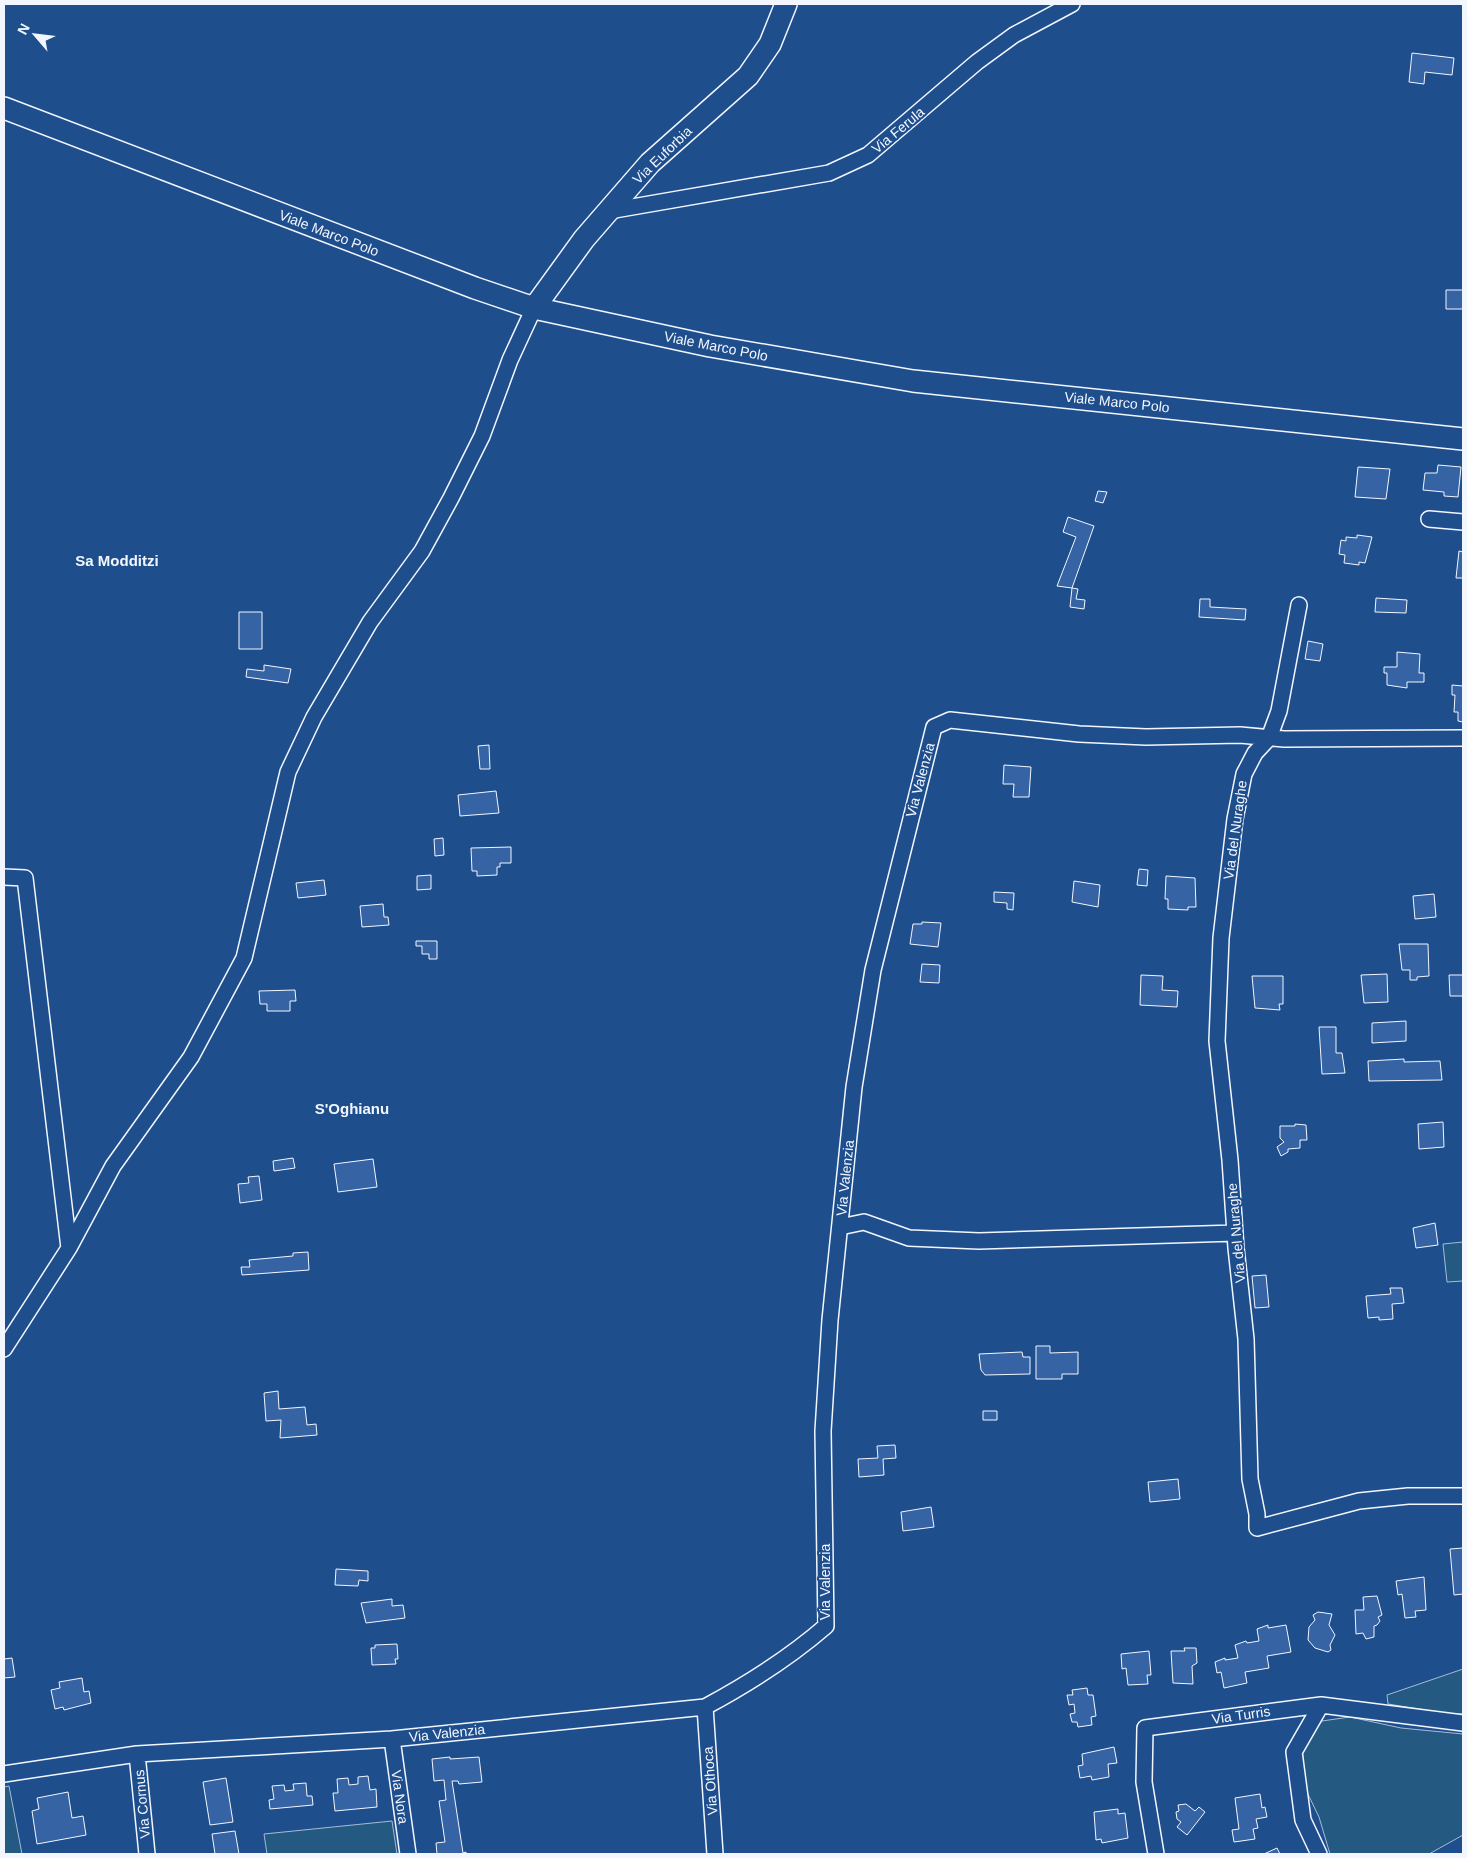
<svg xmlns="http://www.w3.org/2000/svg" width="1467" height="1858" font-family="Arial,sans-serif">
	<rect width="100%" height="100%" fill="#1f4e8c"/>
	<path fill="#245a82" stroke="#a8bbd7" d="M 1463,1242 L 1463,1281 L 1447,1282 L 1443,1244 Z
		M 1463,1669 L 1463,1714 L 1450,1714 L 1388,1704 L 1387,1695 Z
		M 1350,1717 L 1401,1728 L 1463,1734 L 1463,1835 L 1429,1854 L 1330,1854 L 1319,1817 L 1305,1788 L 1302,1745 L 1322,1721 Z
		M 9,1786 L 22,1854 L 4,1854 L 4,1787 Z
		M 392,1821 L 397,1854 L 267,1854 L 264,1834 Z"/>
	<path fill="#3563a3" stroke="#f2f6ff" d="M 1412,53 L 1454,58 L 1452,75 L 1425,72 L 1424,84 L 1409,82 Z
		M 1446,290 L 1463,290 L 1463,309 L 1446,309 Z
		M 1438,465 L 1461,467 L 1458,497 L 1444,496 L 1444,492 L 1423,490 L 1425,473 L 1437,473 Z
		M 1358,467 L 1390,469 L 1386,499 L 1355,497 Z
		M 1098,491 L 1107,492 L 1103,503 L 1095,501 Z
		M 1068,517 L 1094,526 L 1072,588 L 1057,586 L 1076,537 L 1063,532 Z
		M 1357,535 L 1372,537 L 1365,563 L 1359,562 L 1359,565 L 1344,563 L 1345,555 L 1339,554 L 1341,540 L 1346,541 L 1346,537 L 1357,538 Z
		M 1459,551 L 1463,552 L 1463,578 L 1456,578 Z
		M 1072,588 L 1078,589 L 1076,599 L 1085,600 L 1084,609 L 1070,607 Z
		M 1376,598 L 1407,600 L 1406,613 L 1375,612 Z
		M 1200,599 L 1210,599 L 1210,607 L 1246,609 L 1245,620 L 1199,617 Z
		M 239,612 L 262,612 L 262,649 L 239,649 Z
		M 1308,641 L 1323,644 L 1320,661 L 1305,659 Z
		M 1397,652 L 1420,654 L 1419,673 L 1424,673 L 1424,682 L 1407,682 L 1407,688 L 1387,685 L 1387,673 L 1384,673 L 1384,667 L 1397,667 Z
		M 264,665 L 291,669 L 288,683 L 246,677 L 247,669 L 264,671 Z
		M 1452,685 L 1463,686 L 1463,722 L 1458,721 L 1458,712 L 1454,712 L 1455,695 L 1452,695 Z
		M 489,745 L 490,769 L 480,769 L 478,746 Z
		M 1004,765 L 1031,767 L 1029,797 L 1013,797 L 1014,784 L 1003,784 Z
		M 496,791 L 499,813 L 460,816 L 458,795 Z
		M 443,838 L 444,855 L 435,856 L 434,839 Z
		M 511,847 L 511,863 L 500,863 L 500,867 L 497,867 L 497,875 L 477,876 L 477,871 L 472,871 L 471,848 Z
		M 1139,869 L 1148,870 L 1147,886 L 1137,885 Z
		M 431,875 L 431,889 L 417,890 L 417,876 Z
		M 1166,876 L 1195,878 L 1196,907 L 1188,907 L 1188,910 L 1168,909 L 1168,899 L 1165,899 Z
		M 324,880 L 326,895 L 298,898 L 296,883 Z
		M 1074,881 L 1100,885 L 1098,907 L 1072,902 Z
		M 994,892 L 1014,893 L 1013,910 L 1007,909 L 1007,903 L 994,902 Z
		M 1434,894 L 1436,917 L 1415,919 L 1413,896 Z
		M 383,904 L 384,917 L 388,917 L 389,925 L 362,927 L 360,906 Z
		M 922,922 L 941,923 L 938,947 L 910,944 L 913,924 L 922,924 Z
		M 416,941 L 437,941 L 437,959 L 429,959 L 429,954 L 422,954 L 422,946 L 416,946 Z
		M 1399,944 L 1428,944 L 1429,976 L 1417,977 L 1417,980 L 1410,980 L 1410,970 L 1402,970 Z
		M 922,964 L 940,965 L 939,983 L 920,982 Z
		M 1387,974 L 1388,1002 L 1364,1003 L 1361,975 Z
		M 1141,975 L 1163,976 L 1162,990 L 1178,991 L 1177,1007 L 1140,1005 Z
		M 1449,975 L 1463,975 L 1463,996 L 1450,996 Z
		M 1252,976 L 1283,976 L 1283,1004 L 1279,1004 L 1280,1010 L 1255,1008 Z
		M 295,990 L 296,1001 L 290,1001 L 290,1011 L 267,1011 L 267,1004 L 260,1004 L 259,991 Z
		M 1406,1021 L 1406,1041 L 1372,1043 L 1372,1023 Z
		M 1319,1027 L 1336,1027 L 1336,1053 L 1342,1053 L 1345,1073 L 1322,1074 Z
		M 1404,1059 L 1404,1062 L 1440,1061 L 1442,1080 L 1369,1081 L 1368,1061 Z
		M 1443,1122 L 1444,1147 L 1419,1149 L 1418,1124 Z
		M 1295,1124 L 1306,1125 L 1307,1140 L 1300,1140 L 1300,1148 L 1288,1149 L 1288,1152 L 1281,1156 L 1277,1147 L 1284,1142 L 1280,1138 L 1280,1126 L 1295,1126 Z
		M 293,1158 L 295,1168 L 274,1171 L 273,1161 Z
		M 373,1159 L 377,1187 L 338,1192 L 334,1164 Z
		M 259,1176 L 262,1200 L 240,1203 L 238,1184 L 249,1183 L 248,1177 Z
		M 1435,1223 L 1438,1245 L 1416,1248 L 1413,1228 Z
		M 308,1252 L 309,1270 L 242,1275 L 241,1267 L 250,1267 L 249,1260 L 293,1256 L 293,1253 Z
		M 1266,1275 L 1269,1307 L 1255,1308 L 1252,1276 Z
		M 1390,1288 L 1402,1288 L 1404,1303 L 1392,1304 L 1393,1319 L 1379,1320 L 1379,1317 L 1368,1318 L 1366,1296 L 1391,1294 Z
		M 1036,1346 L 1050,1346 L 1050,1353 L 1078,1352 L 1078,1374 L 1062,1374 L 1062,1379 L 1036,1379 Z
		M 1022,1352 L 1023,1357 L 1030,1357 L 1030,1374 L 985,1375 L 981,1370 L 979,1354 Z
		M 278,1391 L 279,1409 L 305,1407 L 307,1425 L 316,1424 L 317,1435 L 280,1438 L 281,1420 L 266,1421 L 264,1393 Z
		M 983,1411 L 997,1411 L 997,1420 L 983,1420 Z
		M 895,1445 L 896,1458 L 883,1459 L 884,1475 L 859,1477 L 858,1459 L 878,1458 L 877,1446 Z
		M 1178,1479 L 1180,1499 L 1150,1502 L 1148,1482 Z
		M 931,1507 L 934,1527 L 903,1531 L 901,1512 Z
		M 1463,1548 L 1463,1594 L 1454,1595 L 1450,1549 Z
		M 336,1569 L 368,1571 L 368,1581 L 359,1580 L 358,1586 L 335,1585 Z
		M 1424,1577 L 1426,1610 L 1415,1611 L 1416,1617 L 1405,1618 L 1402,1594 L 1398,1595 L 1396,1581 Z
		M 1377,1596 L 1382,1615 L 1378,1617 L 1380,1621 L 1377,1625 L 1374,1626 L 1374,1637 L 1366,1639 L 1363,1633 L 1356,1634 L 1355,1610 L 1364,1610 L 1363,1597 Z
		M 392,1599 L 392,1606 L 403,1605 L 405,1618 L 366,1623 L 361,1603 Z
		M 1318,1612 L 1332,1614 L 1329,1625 L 1335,1635 L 1330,1645 L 1331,1650 L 1328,1652 L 1315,1648 L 1308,1640 L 1309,1627 L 1315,1620 L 1313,1615 Z
		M 1268,1625 L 1268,1628 L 1286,1625 L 1291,1652 L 1267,1656 L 1269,1668 L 1245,1672 L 1247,1683 L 1224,1688 L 1221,1672 L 1217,1673 L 1215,1662 L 1225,1658 L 1225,1660 L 1238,1658 L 1235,1645 L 1246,1641 L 1247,1643 L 1259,1641 L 1257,1629 Z
		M 397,1644 L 398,1659 L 395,1659 L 396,1664 L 372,1665 L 371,1648 L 375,1648 L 375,1645 Z
		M 1184,1648 L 1196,1648 L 1197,1663 L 1192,1666 L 1193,1684 L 1173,1683 L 1171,1651 L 1185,1651 Z
		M 1149,1651 L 1151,1675 L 1147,1675 L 1148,1684 L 1128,1685 L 1126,1668 L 1122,1669 L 1121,1654 Z
		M 12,1658 L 15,1677 L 4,1678 L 4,1659 Z
		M 82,1678 L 84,1692 L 89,1691 L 91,1703 L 64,1710 L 63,1707 L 55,1709 L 51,1690 L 60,1688 L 59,1682 Z
		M 1087,1688 L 1088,1695 L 1093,1695 L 1096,1716 L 1091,1717 L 1092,1725 L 1078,1727 L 1077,1722 L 1072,1722 L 1070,1714 L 1075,1713 L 1074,1704 L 1069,1705 L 1067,1695 L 1073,1695 L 1072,1690 Z
		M 1114,1747 L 1117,1763 L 1108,1764 L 1109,1777 L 1092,1780 L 1091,1776 L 1080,1778 L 1078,1766 L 1083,1765 L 1082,1754 Z
		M 450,1757 L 450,1759 L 479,1757 L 482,1782 L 459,1784 L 458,1781 L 452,1781 L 463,1853 L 466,1852 L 466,1854 L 437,1854 L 436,1843 L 445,1842 L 439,1801 L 446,1800 L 444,1780 L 434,1781 L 432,1759 Z
		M 368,1776 L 370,1790 L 376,1789 L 377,1807 L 335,1811 L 333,1793 L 338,1793 L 337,1779 L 348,1778 L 349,1785 L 358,1784 L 358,1777 Z
		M 226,1778 L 233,1822 L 210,1825 L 203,1782 Z
		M 306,1783 L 307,1796 L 312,1796 L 313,1805 L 270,1809 L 269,1800 L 274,1799 L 272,1786 L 284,1785 L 285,1791 L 294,1790 L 293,1784 Z
		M 68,1792 L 72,1818 L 83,1816 L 86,1835 L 37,1844 L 32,1811 L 39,1809 L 37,1798 Z
		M 1260,1794 L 1262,1808 L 1265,1807 L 1267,1817 L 1256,1819 L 1258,1828 L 1253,1829 L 1255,1839 L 1234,1842 L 1232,1830 L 1239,1829 L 1235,1798 Z
		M 1186,1804 L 1195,1811 L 1199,1807 L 1205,1812 L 1187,1835 L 1177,1827 L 1181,1822 L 1177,1819 L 1176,1812 L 1179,1811 L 1178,1805 Z
		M 1118,1809 L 1118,1814 L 1125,1813 L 1128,1838 L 1102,1843 L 1101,1839 L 1096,1840 L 1094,1812 Z
		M 235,1831 L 239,1854 L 215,1854 L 212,1834 Z
		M 1277,1848 L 1280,1854 L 1264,1854 Z"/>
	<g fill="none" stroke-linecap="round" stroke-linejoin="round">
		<g stroke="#f2f6ff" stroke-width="18">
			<path id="street" d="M 609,211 L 829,173 L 868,155 L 977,62 L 1014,35 L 1072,4
				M 1429,519 L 1463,522
				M 1299,605 L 1279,711 L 1269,738 L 1255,753 L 1244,774 L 1235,819 L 1221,938 L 1217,1041 L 1230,1160 L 1236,1248 L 1246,1339 L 1250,1479 L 1257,1514 L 1257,1528 L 1359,1501 L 1408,1496 L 1463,1496
				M 4,877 L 25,878 L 69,1248
				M 840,1227 L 864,1222 L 909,1238 L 979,1241 L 1235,1233
				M 4,1349 L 69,1248 L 113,1166 L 191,1057 L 244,958 L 288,772 L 314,717 L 370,622 L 422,551 L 451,498 L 482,436 L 510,360 L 534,308
				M 705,1707 L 715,1854
				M 392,1739 L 408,1854
				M 137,1754 L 147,1854
				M 4,1774 L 137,1754 L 392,1739 L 705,1707 C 748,1684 789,1658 826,1626 L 823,1431 L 830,1320 L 854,1087 L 873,970 L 934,727 L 950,720 L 1079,734 L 1146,737 L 1240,735 L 1284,739 L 1463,738
				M 1156,1854 L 1144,1782 L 1145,1728 L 1321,1705 L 1463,1723
				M 1319,1854 L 1303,1820 L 1294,1752 L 1321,1705"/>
		</g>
		<g stroke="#f2f6ff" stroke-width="24">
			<path id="secondary" d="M 4,108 L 475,288 L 534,308 L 710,346 L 913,381 L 1463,439
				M 534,308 L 584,239 L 650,163 L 748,76 L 770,44 L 786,4"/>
		</g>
		<use href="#street" stroke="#1f4e8c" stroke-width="15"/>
		<use href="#secondary" stroke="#1f4e8c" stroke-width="21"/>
	</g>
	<g text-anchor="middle" stroke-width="4" stroke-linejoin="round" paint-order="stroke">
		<g font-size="14" fill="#f2f6ff" stroke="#1f4e8c">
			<text transform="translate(898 130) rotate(-40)" y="5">Via Ferula</text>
			<text transform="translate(662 155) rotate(-44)" y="5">Via Euforbia</text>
			<text transform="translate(329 233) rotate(21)" y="5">Viale Marco Polo</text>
			<text transform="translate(716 346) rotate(11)" y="5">Viale Marco Polo</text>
			<text transform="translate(1117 402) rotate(6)" y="5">Viale Marco Polo</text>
			<text transform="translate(920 780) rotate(-75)" y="5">Via Valenzia</text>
			<text transform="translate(1235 830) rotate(-82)" y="5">Via del Nuraghe</text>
			<text transform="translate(845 1178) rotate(-84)" y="5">Via Valenzia</text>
			<text transform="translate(1236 1233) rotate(-95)" y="5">Via del Nuraghe</text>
			<text transform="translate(825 1582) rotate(-90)" y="5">Via Valenzia</text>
			<text transform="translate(1241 1715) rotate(-8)" y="5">Via Turris</text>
			<text transform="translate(447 1733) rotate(-6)" y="5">Via Valenzia</text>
			<text transform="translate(710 1781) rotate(-94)" y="5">Via Othoca</text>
			<text transform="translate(400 1797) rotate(82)" y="5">Via Nora</text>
			<text transform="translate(142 1804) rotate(-95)" y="5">Via Cornus</text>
		</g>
		<g font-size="15" font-weight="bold" fill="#f2f6ff" stroke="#1f4e8c">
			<text x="117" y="566">Sa Modditzi</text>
			<text x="352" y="1114">S'Oghianu</text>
		</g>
	</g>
	<rect width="1467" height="1858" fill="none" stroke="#f2f6ff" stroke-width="10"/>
	<g transform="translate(35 35) rotate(298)" stroke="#1f4e8c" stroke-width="4" paint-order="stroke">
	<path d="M0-4L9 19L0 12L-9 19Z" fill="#f2f6ff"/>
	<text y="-8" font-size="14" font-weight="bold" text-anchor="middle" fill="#f2f6ff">N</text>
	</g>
</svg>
